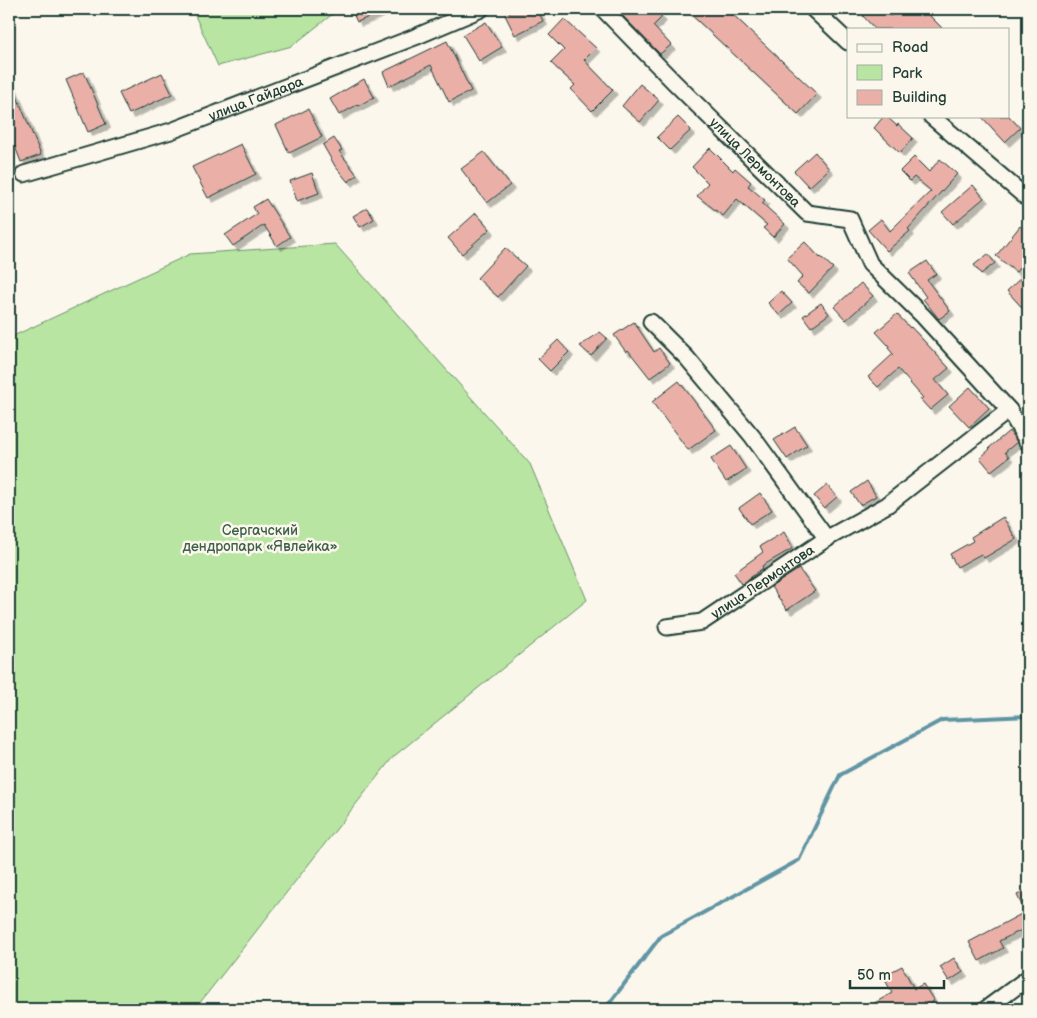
<svg xmlns="http://www.w3.org/2000/svg" width="1037" height="1018" font-family="'Balsamiq Sans',sans-serif">
	<defs>
		<filter id="shadow"><feDropShadow dx="4.5" dy="4.5" stdDeviation="0" flood-color="#0004"/></filter>
	</defs>
	<rect width="100%" height="100%" fill="#fbf7ec"/>
	<filter id="ink" filterUnits="userSpaceOnUse"><feTurbulence type="fractalNoise" baseFrequency=".02" numOctaves="2"/><feDisplacementMap in="SourceGraphic" scale="10" xChannelSelector="R" yChannelSelector="G"/><feConvolveMatrix kernelMatrix="1 2 1 2 8 2 1 2 1" color-interpolation-filters="sRGB"/></filter>
	<g filter="url(#ink)">
		<path fill="#b8e5a2" stroke="#6c916b" d="M 192,9 L 339,9 L 292,46 L 218,66 Z
			M 335,244 L 530,464 L 587,600 L 393,757 L 195,1009 L 9,1009 L 9,338 L 190,254 Z"/>
		<g fill="none" stroke-linecap="round" stroke-linejoin="round">
			<path stroke="#6195a4" stroke-width="4" d="M 605,1009 L 661,936 L 799,860 L 840,775 L 942,720 L 1028,716"/>
		</g>
		<path fill="#eab0a8" stroke="#1f3d34" filter="url(#shadow)" d="M 351,9 L 388,9 L 357,22 Z
			M 517,9 L 537,9 L 543,21 L 515,35 L 505,15 Z
			M 616,9 L 654,9 L 662,17 L 653,26 L 671,45 L 660,54 Z
			M 685,9 L 727,9 L 817,94 L 798,114 Z
			M 870,9 L 883,9 L 890,16 L 899,9 L 923,9 L 943,29 L 875,29 L 863,16 Z
			M 564,19 L 596,48 L 584,60 L 613,90 L 592,111 L 571,89 L 575,85 L 551,63 L 564,50 L 549,35 Z
			M 486,22 L 502,47 L 479,61 L 463,35 Z
			M 447,41 L 471,91 L 449,102 L 431,65 L 389,86 L 383,72 Z
			M 84,72 L 106,124 L 88,132 L 66,80 Z
			M 162,73 L 172,94 L 129,114 L 119,93 Z
			M 9,77 L 41,155 L 21,162 L 9,131 Z
			M 364,79 L 374,97 L 358,106 L 357,105 L 339,115 L 330,99 Z
			M 640,84 L 659,100 L 640,122 L 622,106 Z
			M 308,109 L 322,137 L 289,153 L 276,125 Z
			M 884,116 L 886,116 L 897,126 L 898,124 L 913,138 L 900,153 L 874,128 Z
			M 981,116 L 1009,116 L 1020,128 L 1005,142 Z
			M 678,117 L 691,130 L 670,150 L 657,137 Z
			M 334,138 L 342,150 L 339,151 L 357,175 L 348,182 L 335,166 L 323,145 Z
			M 241,144 L 256,174 L 208,198 L 192,167 Z
			M 710,148 L 733,171 L 735,168 L 751,182 L 748,186 L 765,200 L 762,203 L 785,224 L 773,237 L 763,228 L 767,225 L 737,199 L 723,216 L 697,196 L 708,183 L 692,167 Z
			M 484,152 L 510,185 L 487,203 L 461,169 Z
			M 815,152 L 829,169 L 809,187 L 794,171 Z
			M 914,157 L 929,172 L 940,159 L 957,174 L 908,229 L 910,231 L 887,251 L 868,230 L 881,219 L 890,231 L 931,191 L 914,177 L 910,181 L 900,171 Z
			M 312,173 L 319,193 L 297,201 L 290,181 Z
			M 973,185 L 984,198 L 953,224 L 942,212 Z
			M 266,199 L 290,237 L 277,246 L 264,225 L 233,246 L 225,235 L 257,214 L 253,207 Z
			M 367,208 L 374,219 L 360,227 L 353,216 Z
			M 476,213 L 490,229 L 462,254 L 448,238 Z
			M 1020,226 L 1028,233 L 1028,257 L 1016,272 L 996,256 Z
			M 805,242 L 820,258 L 821,257 L 833,268 L 809,293 L 797,283 L 803,276 L 787,258 Z
			M 505,248 L 526,266 L 498,297 L 477,278 Z
			M 988,254 L 995,263 L 981,274 L 974,265 Z
			M 927,261 L 936,274 L 927,280 L 950,311 L 939,319 L 923,299 L 926,297 L 909,273 Z
			M 1028,271 L 1028,314 L 1007,291 Z
			M 861,283 L 873,296 L 846,320 L 834,307 Z
			M 781,291 L 792,303 L 779,315 L 768,303 Z
			M 821,303 L 829,314 L 811,327 L 803,316 Z
			M 897,314 L 910,328 L 911,327 L 949,368 L 935,380 L 948,395 L 930,410 L 920,399 L 923,398 L 898,369 L 878,387 L 868,377 L 893,354 L 888,348 L 889,346 L 876,332 Z
			M 634,322 L 654,352 L 659,348 L 670,363 L 650,378 L 628,350 L 626,352 L 614,335 Z
			M 600,332 L 607,338 L 591,356 L 580,346 Z
			M 558,340 L 569,352 L 550,371 L 538,359 Z
			M 679,381 L 716,430 L 688,450 L 652,402 Z
			M 970,387 L 989,408 L 969,427 L 949,406 Z
			M 795,427 L 807,445 L 787,459 L 774,440 Z
			M 1009,431 L 1017,442 L 1005,452 L 1009,457 L 991,471 L 980,458 L 990,449 L 989,448 Z
			M 731,446 L 746,469 L 726,482 L 711,459 Z
			M 867,481 L 876,496 L 860,505 L 851,492 Z
			M 827,485 L 837,497 L 824,508 L 814,496 Z
			M 760,493 L 772,510 L 750,524 L 739,508 Z
			M 1003,517 L 1016,539 L 984,558 L 981,554 L 957,567 L 950,554 L 973,541 L 971,537 Z
			M 784,532 L 793,548 L 762,566 L 763,568 L 742,584 L 734,573 L 763,552 L 760,546 Z
			M 799,569 L 815,591 L 787,610 L 771,587 Z
			M 1028,890 L 1028,927 L 999,941 L 1003,948 L 979,961 L 969,942 L 1025,912 L 1017,895 Z
			M 954,958 L 963,972 L 949,981 L 940,967 Z
			M 902,966 L 914,989 L 923,984 L 934,1001 L 921,1009 L 864,1009 L 892,993 L 883,976 Z"/>
		<g fill="none" stroke-linecap="round" stroke-linejoin="round">
			<g stroke="#1f3d34" stroke-width="19">
				<g id="minor">
					<path id="s1" d="M 603,9 L 674,82 L 807,213 L 850,219 L 870,264 L 923,316 L 1009,410 L 1028,443"/>
					<path d="M 813,9 L 848,42"/>
					<path d="M 931,116 L 1028,199"/>
					<path id="s2" d="M 24,174 L 171,131 L 415,37 L 481,9"/>
					<path d="M 651,322 L 687,358 L 752,436 L 827,539"/>
					<path id="s3" d="M 667,627 L 702,622 L 826,539 L 887,505 L 1009,410"/>
					<path d="M 986,1009 L 1028,978"/>
				</g>
			</g>
			<use href="#minor" stroke="#fbf7ec" stroke-width="15"/>
		</g>
	</g>
	<g text-anchor="middle" stroke-width="5" stroke-linejoin="round" paint-order="stroke">
		<g font-size="14" fill="#1f3d34" stroke="#fbf7ec">
			<text dy="5" stroke="none"><textPath href="#s2" startOffset="244">улица Гайдара</textPath></text>
			<text dy="5" stroke="none"><textPath href="#s1" startOffset="216">улица Лермонтова</textPath></text>
			<text dy="5" stroke="none"><textPath href="#s3" startOffset="108">улица Лермонтова</textPath></text>
		</g>
		<g font-size="14" fill="#3e5f4a" stroke="#fbf7ec">
			<text x="260" y="535">Сергачский<tspan x="260" dy="16">дендропарк «Явлейка»</tspan></text>
		</g>
	</g>
	<rect width="1037" height="1018" fill="none" stroke="#fbf7ec" stroke-width="30"/>
	<rect x="15" y="15" width="1007" height="988" fill="none" stroke="#1f3d34" stroke-width="2" filter="url(#ink)"/>
	<rect x="847" y="28" width="162" height="90" fill="#fbf7ec" stroke="#a3ada2"/>
	<rect x="857" y="44" width="25" height="8" fill="#fbf7ec" stroke="#a3ada2"/>
	<text x="892" y="52" font-size="15" fill="#1f3d34">Road</text>
	<rect x="857" y="65" width="25" height="15" fill="#b8e5a2" stroke="#a3ada2"/>
	<text x="892" y="78" font-size="15" fill="#1f3d34">Park</text>
	<rect x="857" y="90" width="25" height="15" fill="#eab0a8" stroke="#a3ada2"/>
	<text x="892" y="102" font-size="15" fill="#1f3d34">Building</text>
	<path d="M850 980v8h94v-8" fill="none" stroke="#1f3d34" stroke-width="2.5"/>
	<text x="857" y="980" font-size="15" fill="#1f3d34" stroke="#fbf7ec" stroke-width="4" paint-order="stroke">50 m</text>
</svg>
